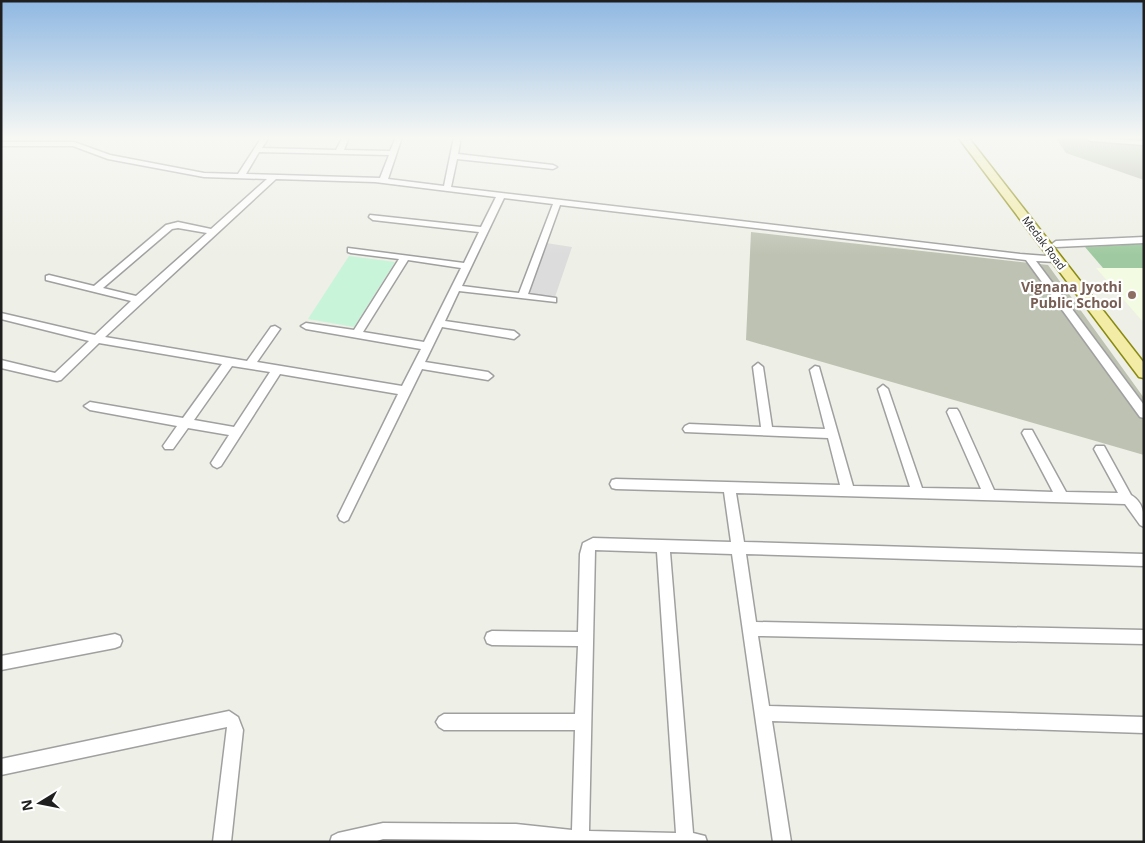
<svg xmlns="http://www.w3.org/2000/svg" width="1145" height="843" font-family="'Open Sans',sans-serif">
	<rect width="100%" height="100%" fill="#eeefe6"/>
	<path fill="#dddcdc" d="M 546,243 L 572,247 L 555,297 L 527,293 Z"/>
	<path fill="#f3fce2" d="M 1096,268 L 1144,268 L 1144,323 Z"/>
	<path fill="#bdc2b2" d="M 1055,137 L 1144,137 L 1144,180 L 1066,153 Z
		M 751,232 L 1048,265 L 1144,398 L 1144,455 L 746,340 Z"/>
	<path fill="#e1ebd3" d="M 1,137 L 88,137 L 79,143 L 1,143 Z"/>
	<path fill="#9fcaa1" d="M 1144,244 L 1144,268 L 1103,268 L 1085,247 Z"/>
	<path fill="#c8f4da" d="M 349,256 L 395,262 L 354,327 L 308,319 Z"/>
	<g fill="none" stroke-linecap="round" stroke-linejoin="round">
		<g stroke="#a0a0a0" stroke-width="3">
			<path id="minor" d="M 262,137 L 269,137 L 262,148 L 336,150 L 343,137 L 349,137 L 344,150 L 390,151 L 396,137 L 402,137 L 388,179 L 444,186 L 454,137 L 461,137 L 458,154 L 553,165 L 557,167 L 553,169 L 457,159 L 451,187 L 1020,254 L 1059,257 L 1060,259 L 1056,262 L 1036,261 L 1144,405 L 1144,418 L 1140,417 L 1026,260 L 560,205 L 528,294 L 556,298 L 556,302 L 459,291 L 445,321 L 514,331 L 519,335 L 514,339 L 442,327 L 425,362 L 488,372 L 493,376 L 488,380 L 422,369 L 348,520 L 344,522 L 340,520 L 338,516 L 398,394 L 280,374 L 221,466 L 217,468 L 213,466 L 211,463 L 229,435 L 188,428 L 173,449 L 165,449 L 163,446 L 177,426 L 90,410 L 84,406 L 90,402 L 183,418 L 222,364 L 99,343 L 61,380 L 57,381 L 1,368 L 1,360 L 55,373 L 89,341 L 1,319 L 1,313 L 95,335 L 131,301 L 46,280 L 46,276 L 49,275 L 94,286 L 166,225 L 178,222 L 211,229 L 267,179 L 204,177 L 108,159 L 73,146 L 1,146 L 1,142 L 74,142 L 110,155 L 204,173 L 238,174 ZM 259,152 L 389,155 L 380,178 L 246,174 ZM 276,179 L 375,182 L 496,197 L 481,227 L 370,215 L 369,217 L 373,220 L 479,232 L 464,263 L 348,248 L 348,252 L 351,253 L 399,259 L 354,330 L 306,323 L 301,326 L 306,329 L 421,349 L 402,386 L 257,362 L 280,329 L 275,326 L 271,327 L 247,361 L 105,337 ZM 504,198 L 553,204 L 519,293 L 462,286 ZM 178,228 L 207,233 L 136,296 L 103,288 L 172,229 ZM 408,260 L 461,268 L 424,342 L 363,332 ZM 232,366 L 270,372 L 234,427 L 194,420 Z
				M 1088,137 L 1144,141 L 1144,145 L 1091,141 L 1087,139 Z
				M 1144,237 L 1144,243 L 1056,247 L 1052,244 L 1056,241 Z
				M 758,363 L 763,367 L 772,427 L 825,429 L 810,370 L 815,366 L 819,367 L 853,486 L 910,487 L 878,389 L 883,385 L 888,389 L 922,488 L 981,489 L 947,412 L 949,409 L 957,409 L 959,412 L 994,490 L 1053,492 L 1022,433 L 1024,430 L 1032,430 L 1066,492 L 1118,493 L 1094,449 L 1096,446 L 1104,446 L 1131,495 C 1144,503 1144,514 1144,527 L 1140,525 L 1125,504 L 736,493 L 744,542 L 1144,554 L 1144,566 L 746,554 L 756,622 L 1144,630 L 1144,644 L 758,636 L 769,706 L 1144,717 L 1144,733 L 772,721 L 791,842 L 773,842 L 732,554 L 670,552 L 693,833 L 705,836 L 707,842 L 383,839 L 374,842 L 330,842 L 332,836 L 338,833 L 383,823 L 516,824 L 572,830 L 575,730 L 444,730 L 439,727 L 436,722 L 439,717 L 444,714 L 575,714 L 578,646 L 492,645 L 487,643 L 485,638 L 487,633 L 492,631 L 578,632 L 580,554 L 583,543 L 593,538 L 731,542 L 724,492 L 616,489 L 612,488 L 610,484 L 612,480 L 616,479 L 840,485 L 828,438 L 685,432 L 683,429 L 685,426 L 689,424 L 761,427 L 753,367 ZM 595,550 L 657,552 L 676,833 L 589,831 Z
				M 115,634 L 120,636 L 122,641 L 120,646 L 115,648 L 1,670 L 1,656 Z
				M 229,711 L 238,717 L 243,730 L 231,842 L 213,842 L 227,727 L 1,775 L 1,759 Z"/>
		</g>
		<g stroke="#898a0f" stroke-width="3">
			<path id="major" d="M 958,137 L 968,137 L 1144,363 L 1144,378 L 1139,377 Z"/>
		</g>
		<use href="#minor" fill="#fff" fill-rule="evenodd"/>
		<use href="#major" fill="#f2eca7" fill-rule="evenodd"/>
	</g>
	<linearGradient id="sky" x2="0" y2="1"><stop stop-color="#8fb8e2"/><stop offset="0.54" stop-color="#f7f8f4"/><stop offset="1" stop-color="#f7f8f4" stop-opacity="0"/></linearGradient>
	<rect width="1145" height="255" fill="url(#sky)"/>
	<circle fill="#8d6e63" stroke="#fff" stroke-width="2" cx="1132" cy="295" r="5"/>
	<g text-anchor="middle" stroke-width="4.5" stroke-linejoin="round" paint-order="stroke">
		<g font-size="11" fill="#1f1f1f" stroke="#fff">
			<text transform="translate(1044 243) rotate(53)" y="4">Medak Road</text>
		</g>
		<g font-size="14" font-weight="bold" fill="#785e54" stroke="#fff" text-anchor="end">
			<text x="1122" y="292">Vignana Jyothi<tspan x="1122" dy="16">Public School</tspan></text>
		</g>
	</g>
	<rect width="1145" height="843" fill="none" stroke="#1f1f1f" stroke-width="5"/>
	<g transform="translate(40 803) rotate(260)" stroke="#ffffff" stroke-width="4" paint-order="stroke">
	<path d="M0-4L9 19L0 12L-9 19Z" fill="#1f1f1f"/>
	<text y="-8" font-size="14" font-weight="bold" text-anchor="middle" fill="#1f1f1f">N</text>
	</g>
</svg>
